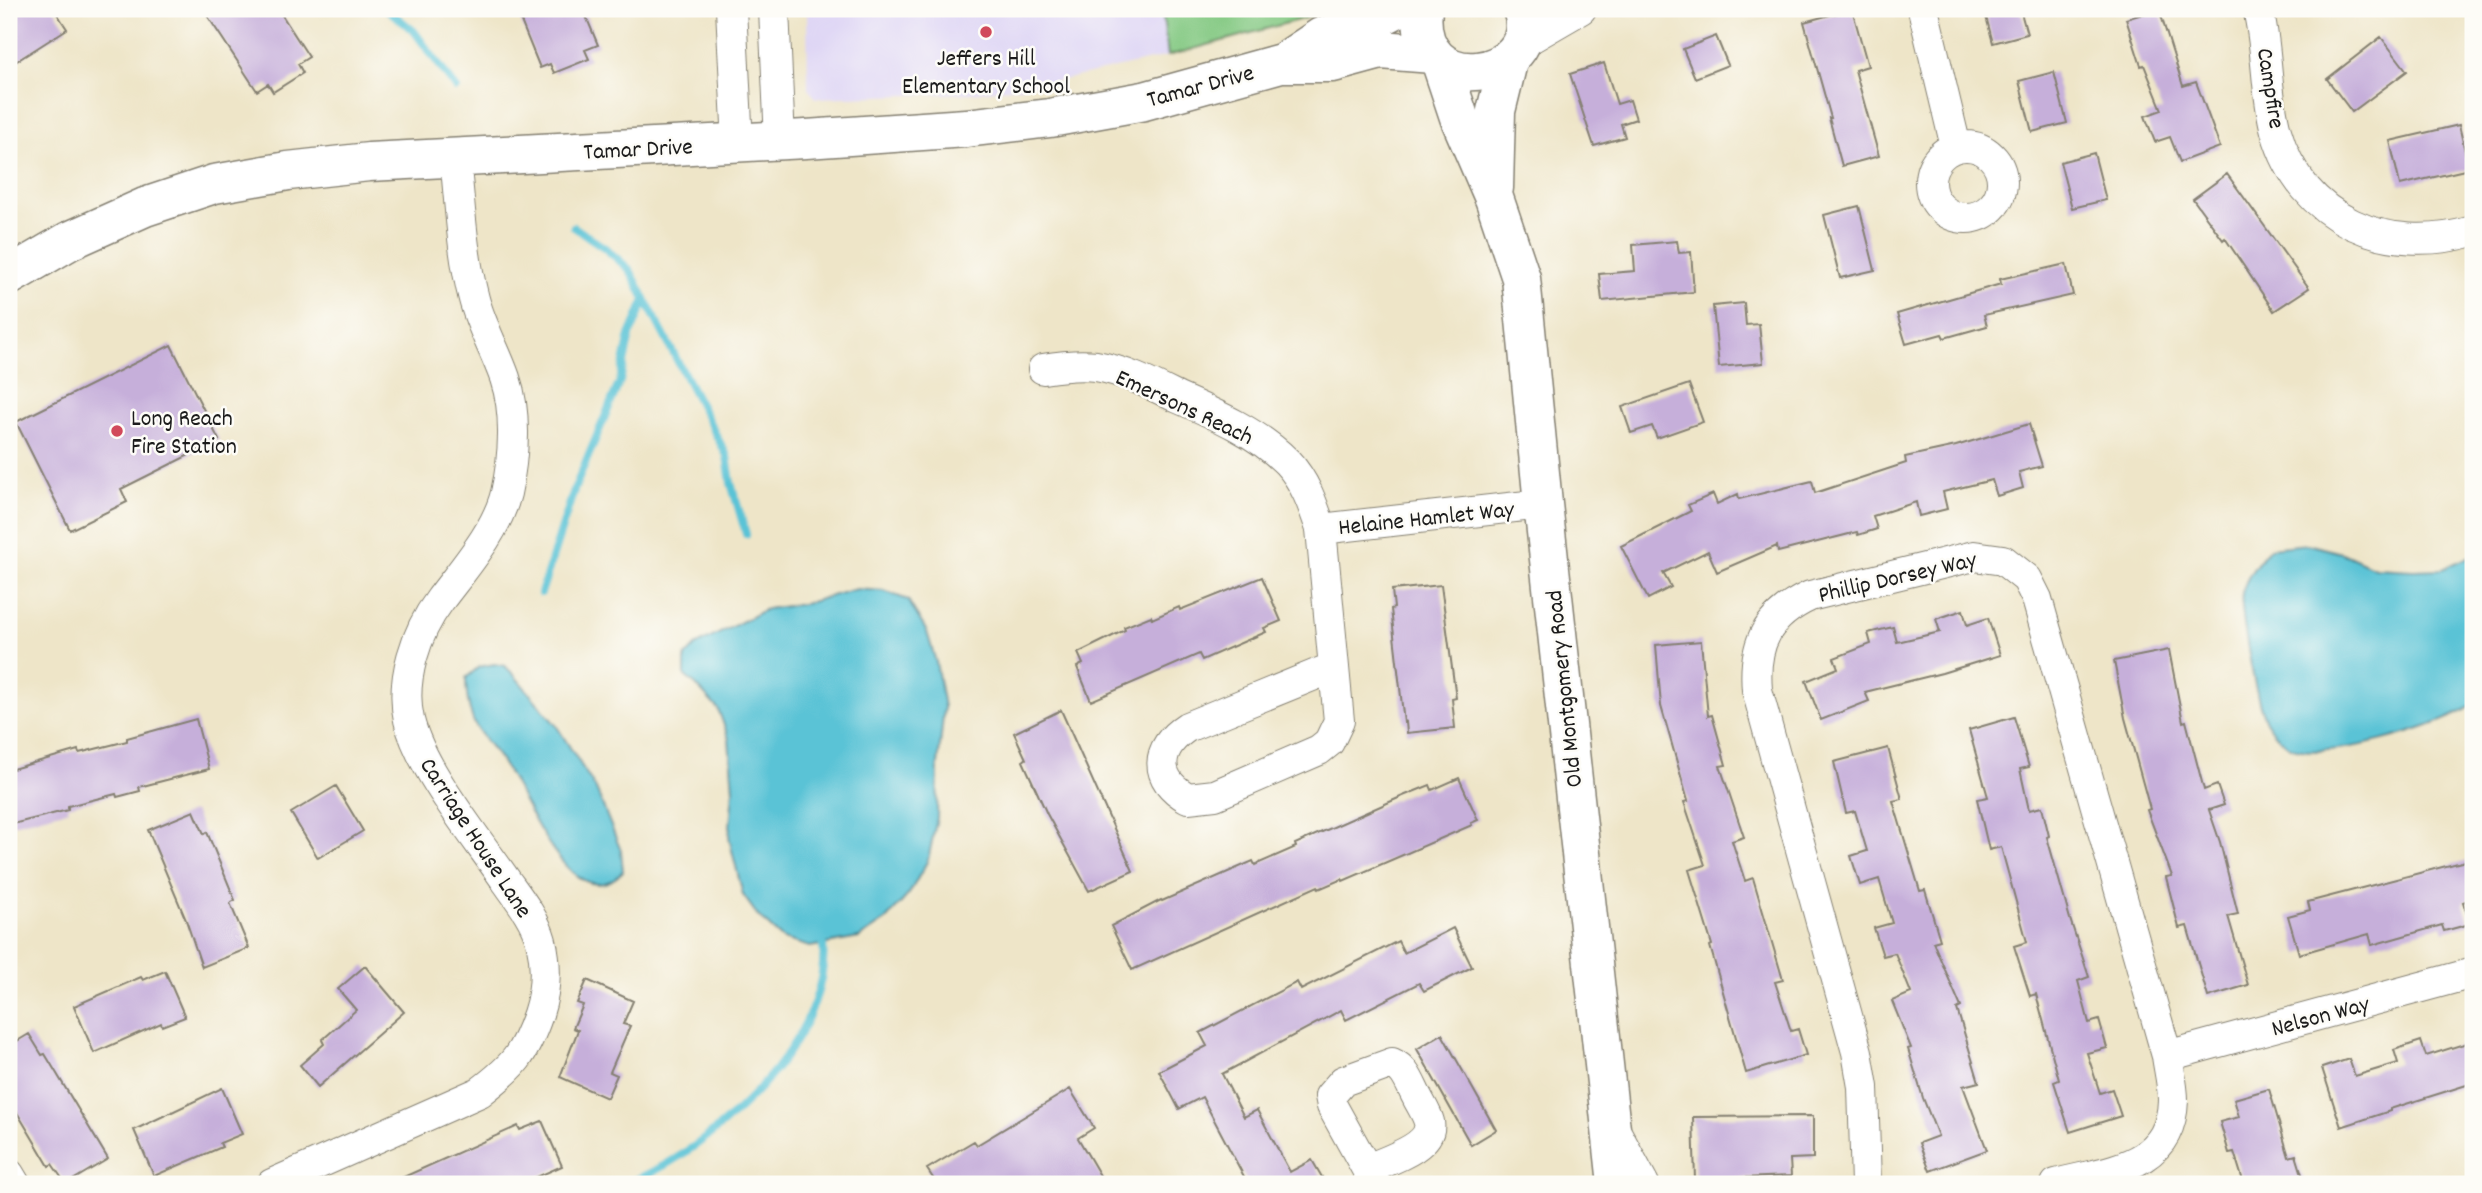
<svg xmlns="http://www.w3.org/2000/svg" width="2482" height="1193" font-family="Dekko,sans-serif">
	<rect width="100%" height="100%" fill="#fdfcf7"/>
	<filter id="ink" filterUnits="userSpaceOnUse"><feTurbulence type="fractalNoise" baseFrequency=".0143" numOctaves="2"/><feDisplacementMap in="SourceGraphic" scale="14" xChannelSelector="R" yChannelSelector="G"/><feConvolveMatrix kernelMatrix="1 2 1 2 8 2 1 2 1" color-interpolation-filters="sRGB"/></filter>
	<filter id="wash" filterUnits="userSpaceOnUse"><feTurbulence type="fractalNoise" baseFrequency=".00686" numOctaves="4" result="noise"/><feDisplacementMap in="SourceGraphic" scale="28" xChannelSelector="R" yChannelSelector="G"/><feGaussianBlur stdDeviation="1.57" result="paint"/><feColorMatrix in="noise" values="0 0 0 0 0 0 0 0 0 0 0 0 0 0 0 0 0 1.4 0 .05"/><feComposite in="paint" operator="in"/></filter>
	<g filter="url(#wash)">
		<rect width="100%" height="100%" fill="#eee5c8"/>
		<path fill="#ded5f5" d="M 807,9 L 1162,9 L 1168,56 L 1049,83 L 972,93 L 816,98 L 808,89 Z"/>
		<path fill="#84c983" stroke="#507250" stroke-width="2" d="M 1162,9 L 1338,9 L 1168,56 Z"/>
		<path fill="#5ac3d6" stroke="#3b7079" stroke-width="2" d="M 2307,544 L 2342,553 L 2375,568 L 2414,570 L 2442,569 L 2473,555 L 2473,704 C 2449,726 2311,767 2286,744 C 2278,738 2266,724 2263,714 C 2256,697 2239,608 2242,593 C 2247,575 2258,562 2270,548 Z
			M 856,589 L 884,591 L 908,600 L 927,632 L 936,662 L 944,707 L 938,765 L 937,818 L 928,860 L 909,894 L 886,920 L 859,938 L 810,947 L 783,939 L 758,916 L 743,895 L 729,838 L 733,790 L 729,739 L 718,709 L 696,685 L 685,676 L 685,657 L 695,646 L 766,609 L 803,604 Z
			M 494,664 L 505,666 L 514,675 L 556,725 L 596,789 L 621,851 L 623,871 C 607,888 590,888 572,872 C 545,848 523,796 503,764 C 494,749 479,736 473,720 C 468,706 466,693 466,678 L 479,667 Z"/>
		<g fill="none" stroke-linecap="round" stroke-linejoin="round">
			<path stroke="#5ac3d6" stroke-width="8" d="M 387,9 L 414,31 L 456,88
				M 574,227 L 605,248 L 630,270 L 727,456 L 731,483 L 746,534
				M 541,593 L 574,490 L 620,381 L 630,335 L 645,300
				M 627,1184 C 640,1178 653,1172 665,1165 C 737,1124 837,1026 822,935"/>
		</g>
		<g id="blocks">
			<path fill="#c6afda" d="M 9,9 L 54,9 L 67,29 L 9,66 Z
				M 203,9 L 278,9 L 309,57 L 298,64 L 303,73 L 273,92 L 268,84 L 257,91 Z
				M 516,9 L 583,9 L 598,45 L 585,50 L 589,59 L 554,73 L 550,64 L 540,68 Z
				M 1852,9 L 1868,66 L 1855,70 L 1879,156 L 1842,166 L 1829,118 L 1831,118 L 1804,22 Z
				M 1984,9 L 2020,9 L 2027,34 L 1993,43 Z
				M 2159,9 L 2183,86 L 2196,82 L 2220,147 L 2180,162 L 2170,137 L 2155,142 L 2145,116 L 2162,110 L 2144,65 L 2141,66 L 2126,19 Z
				M 1716,36 L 1728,65 L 1695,78 L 1683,49 Z
				M 2381,37 L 2407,71 L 2352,112 L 2327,79 Z
				M 1604,63 L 1617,104 L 1630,100 L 1636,119 L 1621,124 L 1625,137 L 1594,146 L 1570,74 Z
				M 2054,72 L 2067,123 L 2032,132 L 2019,81 Z
				M 2459,125 L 2469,169 L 2400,185 L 2390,141 Z
				M 2094,153 L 2106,200 L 2072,208 L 2060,162 Z
				M 2227,174 L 2309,288 L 2274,311 L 2225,238 L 2223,240 L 2193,199 Z
				M 1859,206 L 1875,270 L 1840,278 L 1824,215 Z
				M 1677,241 L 1679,253 L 1691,252 L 1694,292 L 1602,301 L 1599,274 L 1635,271 L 1633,245 Z
				M 2066,264 L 2073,295 L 1984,315 L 1987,326 L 1944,338 L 1942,334 L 1906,344 L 1897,314 L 2001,284 L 2000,279 Z
				M 1744,303 L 1746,325 L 1759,324 L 1763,363 L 1719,367 L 1713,306 Z
				M 171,345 L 219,440 L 121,489 L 127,502 L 70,530 L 16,422 Z
				M 1689,384 L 1703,422 L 1657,438 L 1652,426 L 1631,433 L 1622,407 Z
				M 2029,424 L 2042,466 L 2019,472 L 2023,488 L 1997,496 L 1992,480 L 1943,492 L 1947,509 L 1919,516 L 1916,502 L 1873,516 L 1877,529 L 1858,535 L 1857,532 L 1778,552 L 1777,546 L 1717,572 L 1708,551 L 1663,573 L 1671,587 L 1648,599 L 1621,546 L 1691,511 L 1688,505 L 1713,494 L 1717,504 L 1738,494 L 1739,499 L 1812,481 L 1815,493 L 1906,463 L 1905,457 L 1956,446 Z
				M 1262,577 L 1281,621 L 1264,628 L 1266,632 L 1202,660 L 1199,654 L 1091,701 L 1077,667 L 1083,664 L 1078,653 L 1125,630 L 1124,627 L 1151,616 L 1152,619 L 1179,607 L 1180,610 Z
				M 1441,585 L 1456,698 L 1452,699 L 1455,728 L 1407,733 L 1406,722 L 1404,723 L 1391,609 L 1394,608 L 1392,590 Z
				M 1963,610 L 1967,625 L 1988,618 L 2000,655 L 1942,673 L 1865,692 L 1869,701 L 1821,720 L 1806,681 L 1838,668 L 1834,658 L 1871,644 L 1868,633 L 1893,627 L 1897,642 L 1940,632 L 1936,619 Z
				M 1701,641 L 1708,716 L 1712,715 L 1726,765 L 1720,766 L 1744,837 L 1732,841 L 1745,881 L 1753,878 L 1783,980 L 1775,982 L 1791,1031 L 1798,1029 L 1806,1055 L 1746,1073 L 1710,946 L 1712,945 L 1689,870 L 1705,865 L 1684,802 L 1688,801 L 1661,706 L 1656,645 Z
				M 2169,650 L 2183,722 L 2186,721 L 2204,790 L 2217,785 L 2224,805 L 2209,810 L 2220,842 L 2238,914 L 2228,916 L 2248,985 L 2208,997 L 2187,926 L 2179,928 L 2166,877 L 2172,876 L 2147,810 L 2150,809 L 2125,718 L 2114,661 Z
				M 1061,710 L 1133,871 L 1089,891 L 1047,814 L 1023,761 L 1026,759 L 1014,733 Z
				M 2014,717 L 2029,767 L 2020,769 L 2029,810 L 2042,807 L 2049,836 L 2047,837 L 2070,919 L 2089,977 L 2078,981 L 2089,1023 L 2099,1020 L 2107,1048 L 2087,1053 L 2100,1093 L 2112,1089 L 2121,1116 L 2070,1132 L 2054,1082 L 2059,1080 L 2036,994 L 2030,996 L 2014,946 L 2027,942 L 2001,847 L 1989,850 L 1977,799 L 1988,797 L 1969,730 Z
				M 196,719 L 209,769 L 139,787 L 140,791 L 117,797 L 116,794 L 68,806 L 68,810 L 9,825 L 9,770 L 78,750 L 79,753 L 127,741 L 127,738 Z
				M 1888,748 L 1902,799 L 1893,801 L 1920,891 L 1925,890 L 1940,940 L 1933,942 L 1961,1007 L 1957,1009 L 1979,1082 L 1963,1086 L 1987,1150 L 1930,1171 L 1919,1143 L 1938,1136 L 1923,1098 L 1908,1049 L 1911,1048 L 1892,1001 L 1911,993 L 1895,953 L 1883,956 L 1874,928 L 1892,923 L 1879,879 L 1860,885 L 1851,856 L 1867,851 L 1855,811 L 1846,813 L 1834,762 Z
				M 1459,778 L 1478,820 L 1471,823 L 1472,825 L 1343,881 L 1342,879 L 1319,889 L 1318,886 L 1132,970 L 1111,926 L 1161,900 L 1162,901 L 1253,861 L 1255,865 L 1296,847 L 1295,844 L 1403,796 L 1430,785 L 1432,790 Z
				M 336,786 L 363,831 L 318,858 L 291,813 Z
				M 194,811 L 204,834 L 207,832 L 235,900 L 230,903 L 249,948 L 202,967 L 186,920 L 148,830 Z
				M 2473,859 L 2473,899 L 2463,902 L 2470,924 L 2444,931 L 2442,925 L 2372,945 L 2369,934 L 2299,954 L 2288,916 L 2310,910 L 2308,902 Z
				M 1453,928 L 1472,967 L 1424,991 L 1419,983 L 1346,1020 L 1341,1010 L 1222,1074 L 1244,1117 L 1257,1110 L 1290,1172 L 1312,1160 L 1326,1184 L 1248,1184 L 1202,1097 L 1179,1109 L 1159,1071 L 1207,1046 L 1200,1033 L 1297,982 L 1301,990 L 1398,941 L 1404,953 Z
				M 365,966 L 404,1012 L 318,1087 L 300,1065 L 324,1044 L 322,1040 L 356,1010 L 338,989 Z
				M 165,971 L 185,1017 L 162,1026 L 161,1023 L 94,1053 L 74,1006 L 141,977 L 143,980 Z
				M 587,980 L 633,1001 L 623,1024 L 630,1026 L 610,1072 L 617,1075 L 607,1098 L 560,1077 L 578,1030 L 573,1028 L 583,1005 L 577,1003 Z
				M 29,1034 L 42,1055 L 45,1054 L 108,1159 L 66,1184 L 52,1164 L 49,1166 L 9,1099 L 9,1046 Z
				M 1442,1034 L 1496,1130 L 1471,1145 L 1417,1049 Z
				M 2421,1041 L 2426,1056 L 2473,1041 L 2473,1083 L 2390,1109 L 2390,1111 L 2341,1127 L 2322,1068 L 2349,1059 L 2355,1076 L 2398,1063 L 2394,1050 Z
				M 222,1088 L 242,1134 L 220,1143 L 222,1147 L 154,1176 L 134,1130 Z
				M 1070,1089 L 1094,1128 L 1078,1138 L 1105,1184 L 937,1184 L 927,1169 L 974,1141 L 977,1145 Z
				M 2269,1089 L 2289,1157 L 2296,1155 L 2305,1184 L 2244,1184 L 2234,1152 L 2229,1153 L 2220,1122 L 2239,1117 L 2234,1099 Z
				M 1813,1116 L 1813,1158 L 1790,1159 L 1791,1176 L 1695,1180 L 1693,1117 Z
				M 542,1121 L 562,1166 L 521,1184 L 388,1184 L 518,1126 L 520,1130 Z"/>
		</g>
	</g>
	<g filter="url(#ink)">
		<use href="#blocks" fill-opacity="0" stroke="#858072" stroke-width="2"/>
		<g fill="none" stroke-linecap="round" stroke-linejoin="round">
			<g stroke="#858072" stroke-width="32">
				<path id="street" d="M 731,9 L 738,143
					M 774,9 L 780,141
					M 1923,9 L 1956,147
					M 2258,9 C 2268,49 2265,91 2276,131 C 2301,221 2388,256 2473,231
					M 1519,45 L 1581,9
					M1930 182a36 36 0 1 1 72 0a36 36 0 1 1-72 0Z
					M 1043,369 C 1061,366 1078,364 1096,366 C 1125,371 1150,384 1176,397 C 1215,414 1257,432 1287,462 C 1305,481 1313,505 1321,529
					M 1334,667 L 1187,727 C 1155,748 1153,779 1188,798 L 1215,795 L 1319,750 L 1329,742 L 1339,721 L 1321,529 L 1543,504
					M 2167,1056 L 2473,973
					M 1616,1132 L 1644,1184
					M 1368,1169 C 1385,1161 1434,1147 1429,1122 C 1427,1114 1421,1105 1417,1097 C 1410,1084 1406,1069 1392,1063 L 1343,1081 L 1330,1096 L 1332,1106 L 1375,1184
					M 9,1174 L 15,1184
					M 272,1184 L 480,1092 C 514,1066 524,1055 538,1014 C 546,990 547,966 541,941 C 535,919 520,900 507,882 C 477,838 421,770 409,720 C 400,680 416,632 440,600 C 463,569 497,531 506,493 C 514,457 517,413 505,378 C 496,352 481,326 474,299 C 462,254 460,204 455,158
					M 1866,1184 L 1863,1087 L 1857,1052 L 1757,690 C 1753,643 1767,616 1810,596 L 1974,556 L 2003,560 L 2027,579 L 2037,599 L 2167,1056 C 2169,1070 2173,1086 2173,1100 C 2171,1168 2109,1170 2056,1184"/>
			</g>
			<g stroke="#858072" stroke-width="41">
				<path id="secondary" d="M 1423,9 C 1413,104 1546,79 1522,9
					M 1282,63 L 1321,37 L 1371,22 L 1396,9
					M 1441,63 L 1459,117 L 1494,198 L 1521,278 L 1543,504 L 1617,1184
					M 1494,188 L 1496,111 L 1509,58
					M 9,276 L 69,241 L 145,207 L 214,184 L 288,171 L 369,162 L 806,139 L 966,128 L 1050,118 L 1144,101 L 1281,63 L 1333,63 L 1381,50 L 1433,54"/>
			</g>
			<use href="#street" stroke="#fff" stroke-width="30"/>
			<use href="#secondary" stroke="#fff" stroke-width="38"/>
		</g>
	</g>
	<g fill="#d1495b" stroke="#fdfcf7" stroke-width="2.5">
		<circle cx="986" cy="32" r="7"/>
		<circle cx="117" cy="431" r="7"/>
	</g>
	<g text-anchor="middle" stroke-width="5" stroke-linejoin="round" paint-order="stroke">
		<g font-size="24" fill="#1c1c1c" stroke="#fdfcf7">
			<text x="986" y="65">Jeffers Hill<tspan x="986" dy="28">Elementary School</tspan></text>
			<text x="131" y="425" text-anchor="start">Long Reach<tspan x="131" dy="28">Fire Station</tspan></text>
		</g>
		<g font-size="24" fill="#1c1c1c" stroke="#fdfcf7">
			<text transform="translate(1200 85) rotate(-15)" y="8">Tamar Drive</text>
			<text transform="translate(2272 88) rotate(81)" y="8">Campfire</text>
			<text transform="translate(638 148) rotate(-3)" y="8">Tamar Drive</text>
			<text transform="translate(1185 406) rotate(25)" y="8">Emersons Reach</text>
			<text transform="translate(1426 517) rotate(-6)" y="8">Helaine Hamlet Way</text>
			<text transform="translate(1897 576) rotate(-13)" y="8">Phillip Dorsey Way</text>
			<text transform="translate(1563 689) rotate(-96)" y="8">Old Montgomery Road</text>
			<text transform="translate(477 837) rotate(57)" y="8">Carriage House Lane</text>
			<text transform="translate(2320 1015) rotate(-15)" y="8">Nelson Way</text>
		</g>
	</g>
	<rect width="2482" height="1193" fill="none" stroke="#fdfcf7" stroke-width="35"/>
</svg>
